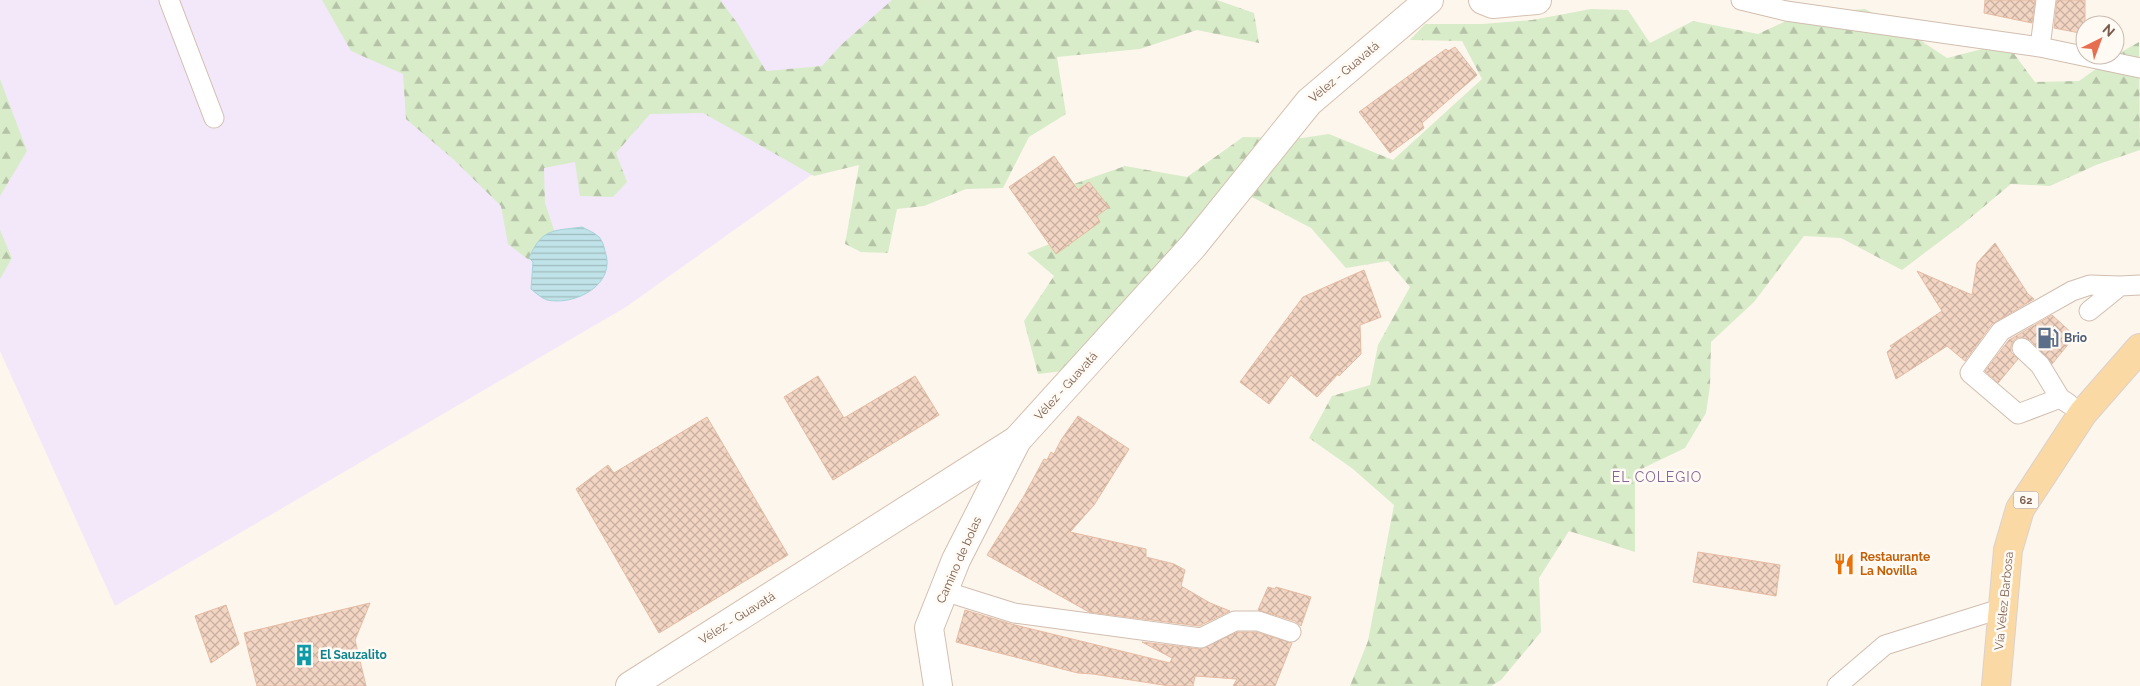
<svg xmlns="http://www.w3.org/2000/svg" width="2140" height="686" font-family="Raleway,sans-serif">
	<defs>
		<pattern id="forest-firs" width="22" height="20" patternUnits="userSpaceOnUse" patternTransform="scale(1.25)"><rect width="22" height="20" fill="#d8ecc9"/><path d="M5 1l3.5 6h-7zM16 11l3.5 6h-7z" fill="#b4c2a5"/></pattern>
		<pattern id="water-rules" width="6" height="5" patternUnits="userSpaceOnUse" patternTransform="scale(1.25)"><rect width="6" height="5" fill="#bfe3e8"/><path d="M0 2.5h6" fill="none" stroke="#a0bbbe"/></pattern>
		<pattern id="building-cross-hatch" width="8" height="8" patternUnits="userSpaceOnUse" patternTransform="scale(1.25)"><rect width="8" height="8" fill="#f3d5c3"/><path d="M0 0l8 8M0 8l8-8" fill="none" stroke="#cab0a1"/></pattern>
	</defs>
	<rect width="100%" height="100%" fill="#fdf6ec"/>
	<path fill="#f3e8fa" d="M 0,0 L 1057,0 L 626,307 L 115,606 L 0,351 Z"/>
	<path fill="url(#forest-firs)" d="M 322,0 L 720,0 L 738,24 L 766,71 L 822,66 L 841,45 L 892,0 L 1217,0 L 1254,13 L 1259,43 L 1197,30 L 1140,49 L 1057,57 L 1066,114 L 1029,137 L 1003,188 L 966,189 L 924,206 L 897,209 L 888,253 L 861,252 L 845,244 L 859,165 L 814,176 L 703,113 L 650,114 L 616,153 L 627,182 L 613,197 L 580,196 L 575,162 L 544,168 L 545,203 L 556,236 L 529,260 L 508,244 L 501,206 L 453,159 L 406,119 L 403,74 L 351,51 Z
		M 1591,9 L 1628,10 L 1650,43 L 1693,21 L 1758,34 L 1801,14 L 1865,9 L 1908,32 L 1947,58 L 2006,43 L 2035,82 L 2079,81 L 2114,56 L 2139,42 L 2140,150 L 2096,165 L 2050,186 L 2011,184 L 1963,224 L 1902,270 L 1841,238 L 1804,236 L 1754,302 L 1711,342 L 1710,386 L 1706,413 L 1685,448 L 1635,472 L 1635,552 L 1569,531 L 1539,578 L 1541,632 L 1501,680 L 1491,686 L 1350,686 L 1368,641 L 1394,505 L 1353,469 L 1309,438 L 1332,396 L 1370,385 L 1378,345 L 1410,287 L 1388,261 L 1346,268 L 1311,228 L 1252,197 L 1195,236 L 1072,370 L 1038,374 L 1024,321 L 1054,276 L 1027,253 L 1057,241 L 1071,185 L 1125,166 L 1187,177 L 1243,137 L 1302,138 L 1329,134 L 1393,160 L 1482,79 L 1462,41 L 1410,40 L 1425,24 L 1482,24 L 1532,20 Z
		M 0,79 L 27,151 L 0,196 Z
		M 0,230 L 12,258 L 0,279 Z"/>
	<path fill="url(#water-rules)" stroke="#a5d3da" d="M 582,227 C 588,230 595,233 599,237 C 602,240 604,246 605,251 C 617,284 576,306 547,300 C 541,298 536,293 531,289 L 533,262 L 529,258 C 542,228 553,231 582,227 Z"/>
	<path fill="url(#building-cross-hatch)" stroke="#e6bba3" d="M 1985,0 L 2035,0 L 2032,23 L 1984,13 Z
		M 2057,0 L 2085,0 L 2085,34 L 2054,28 Z
		M 1455,47 L 1477,75 L 1422,123 L 1424,128 L 1390,153 L 1359,112 L 1432,59 L 1446,49 L 1448,51 Z
		M 1054,156 L 1078,190 L 1089,182 L 1109,207 L 1097,216 L 1100,222 L 1056,254 L 1009,187 Z
		M 1995,243 L 2028,294 L 2034,299 L 1992,324 L 1965,361 L 1947,346 L 1896,379 L 1887,352 L 1892,348 L 1890,346 L 1942,311 L 1917,271 L 1972,295 L 1977,263 Z
		M 1364,270 L 1381,317 L 1360,325 L 1361,354 L 1339,376 L 1338,374 L 1317,397 L 1291,375 L 1269,404 L 1240,382 L 1303,297 Z
		M 2052,315 L 2075,336 L 2052,364 L 2030,340 L 2019,337 L 2014,340 L 2011,346 L 2011,352 L 2018,359 L 1998,383 L 1985,371 L 2009,340 Z
		M 818,376 L 844,418 L 915,376 L 939,415 L 833,480 L 784,397 Z
		M 1078,416 L 1129,449 L 1094,505 L 1070,532 L 1146,549 L 1146,557 L 1174,564 L 1185,570 L 1181,586 L 1210,603 L 1230,611 L 1199,626 L 1089,612 L 987,555 L 1024,496 L 1044,459 L 1047,460 L 1051,452 L 1054,454 L 1061,440 Z
		M 707,417 L 788,555 L 659,633 L 576,489 L 608,465 L 614,473 Z
		M 1698,552 L 1780,565 L 1776,596 L 1693,582 Z
		M 1268,587 L 1275,589 L 1276,587 L 1311,597 L 1301,626 L 1295,621 L 1258,610 Z
		M 370,603 L 355,640 L 366,686 L 257,686 L 244,633 Z
		M 226,605 L 239,644 L 211,663 L 195,616 Z
		M 965,610 L 1011,624 L 1170,663 L 1172,658 L 1142,642 L 1200,649 L 1238,632 L 1256,632 L 1292,643 L 1275,686 L 1233,686 L 1237,679 L 1195,676 L 1193,686 L 1169,686 L 1093,674 L 1078,673 L 956,642 Z"/>
	<g fill="none" stroke-linecap="round" stroke-linejoin="round">
		<g stroke="#d1beb0" stroke-width="21">
			<path id="lane" d="M 169,0 L 214,118
				M 1741,0 L 1786,11 L 2040,47 L 2140,68
				M 2040,47 L 2046,0
				M 2089,311 L 2120,286 L 2140,285
				M 2022,348 L 2040,365 L 2060,398 L 2069,404
				M 2060,398 L 2018,414 L 1970,373 L 2001,331 L 2072,291 L 2090,285 L 2120,286
				M 944,591 L 1014,613 L 1201,638 L 1235,621 L 1258,621 L 1291,632
				M 1837,686 L 1885,645 L 2003,608"/>
		</g>
		<g stroke="#d1beb0" stroke-width="30">
			<path id="street" d="M 938,686 L 929,628 L 956,560 L 1017,440"/>
		</g>
		<g stroke="#d6c0b0" stroke-width="30">
			<path id="secondary" d="M 1483,0 L 1493,4 L 1537,0
				M 630,686 L 1017,440 L 1193,246 L 1309,102 L 1429,0"/>
		</g>
		<g stroke="#dad1cd" stroke-width="30">
			<path id="primary" d="M 1996,686 L 2008,550 L 2020,509 L 2083,413 L 2140,348"/>
		</g>
		<use href="#lane" stroke="#fff" stroke-width="19"/>
		<use href="#street" stroke="#fff" stroke-width="28"/>
		<use href="#secondary" stroke="#fff" stroke-width="28"/>
		<use href="#primary" stroke="#fbd9a5" stroke-width="28"/>
	</g>
	<defs>
		<g id="fuel-bare" transform="scale(1.725)"><path d="M-5.5-6h7V0h2V4h1.3V-2.5L3-4.5l.8-.8L6-3V5H2.5V1h-1V6h-7ZM-4.2-4.7v3.2H.2V-4.7Z" fill="#5c6f8a" stroke="#fffaf3" stroke-width="2.5" paint-order="stroke"/></g>
		<g id="restaurant-bare" transform="scale(1.725)"><path d="M-5-6h1v4h1v-4h1v4h1v-4h1v5L-1.5 .5V6h-2V.5L-5-1ZM5-6V6H3V1.5H1.5Q1.5-4 5-6Z" fill="#e8710a" stroke="#fffaf3" stroke-width="2.5" paint-order="stroke"/></g>
		<g id="building-bare" transform="scale(1.725)"><path d="M-4-6H4V6H1V3H-1V6H-4ZM-2.5-4.3h1.7v1.8h-1.7ZM.8-4.3h1.7v1.8H.8ZM-2.5-1h1.7V.8h-1.7ZM.8-1h1.7V.8H.8Z" fill="#0f9aa8" stroke="#fffaf3" stroke-width="2.5" paint-order="stroke"/></g>
	</defs>
	<g fill-rule="evenodd">
		<use href="#fuel-bare" x="2048" y="338"/>
		<use href="#restaurant-bare" x="1844" y="564"/>
		<use href="#building-bare" x="304" y="655"/>
	</g>
	<g text-anchor="middle" stroke-width="5" stroke-linejoin="round" paint-order="stroke">
		<rect fill="#fffaf3" stroke="#a28b7f" stroke-width="1" x="2013.5" y="491.5" width="25" height="17" rx="4"/>
		<g font-size="11" font-weight="bold" fill="#7a5c4d">
			<text x="2026" y="504">62</text>
		</g>
		<g font-size="12" fill="#7a5c4d" stroke="#fffaf3">
			<text transform="translate(1344 72) rotate(-40)" y="4">Vélez - Guavatá</text>
			<text transform="translate(1066 386) rotate(-48)" y="4">Vélez - Guavatá</text>
			<text transform="translate(959 560) rotate(-66)" y="4">Camino de bolas</text>
			<text transform="translate(2004 601) rotate(-84)" y="4">Vía Vélez Barbosa</text>
			<text transform="translate(737 618) rotate(-32)" y="4">Vélez - Guavatá</text>
		</g>
		<g font-size="12" font-weight="bold" fill="#4e5e75" stroke="#fffaf3" text-anchor="start">
			<text x="2064" y="342">Brio</text>
		</g>
		<g font-size="12" font-weight="bold" fill="#c56008" stroke="#fffaf3" text-anchor="start">
			<text x="1860" y="561">Restaurante<tspan x="1860" dy="14">La Novilla</tspan></text>
		</g>
		<g font-size="12" font-weight="bold" fill="#0d838f" stroke="#fffaf3" text-anchor="start">
			<text x="320" y="659">El Sauzalito</text>
		</g>
		<g font-size="14" letter-spacing="1" fill="#846695" stroke="#fffaf3">
			<text x="1657" y="482">EL COLEGIO</text>
		</g>
	</g>
	<g transform="translate(2100 40) rotate(42)"><circle r="24" fill="#fffaf3" stroke="#cabbb1"/>
	<path d="M0-4L9 19L0 12L-9 19Z" fill="#e76f51"/>
	<text y="-8" font-size="14" font-weight="bold" text-anchor="middle" fill="#7a5c4d">N</text>
	</g>
</svg>
